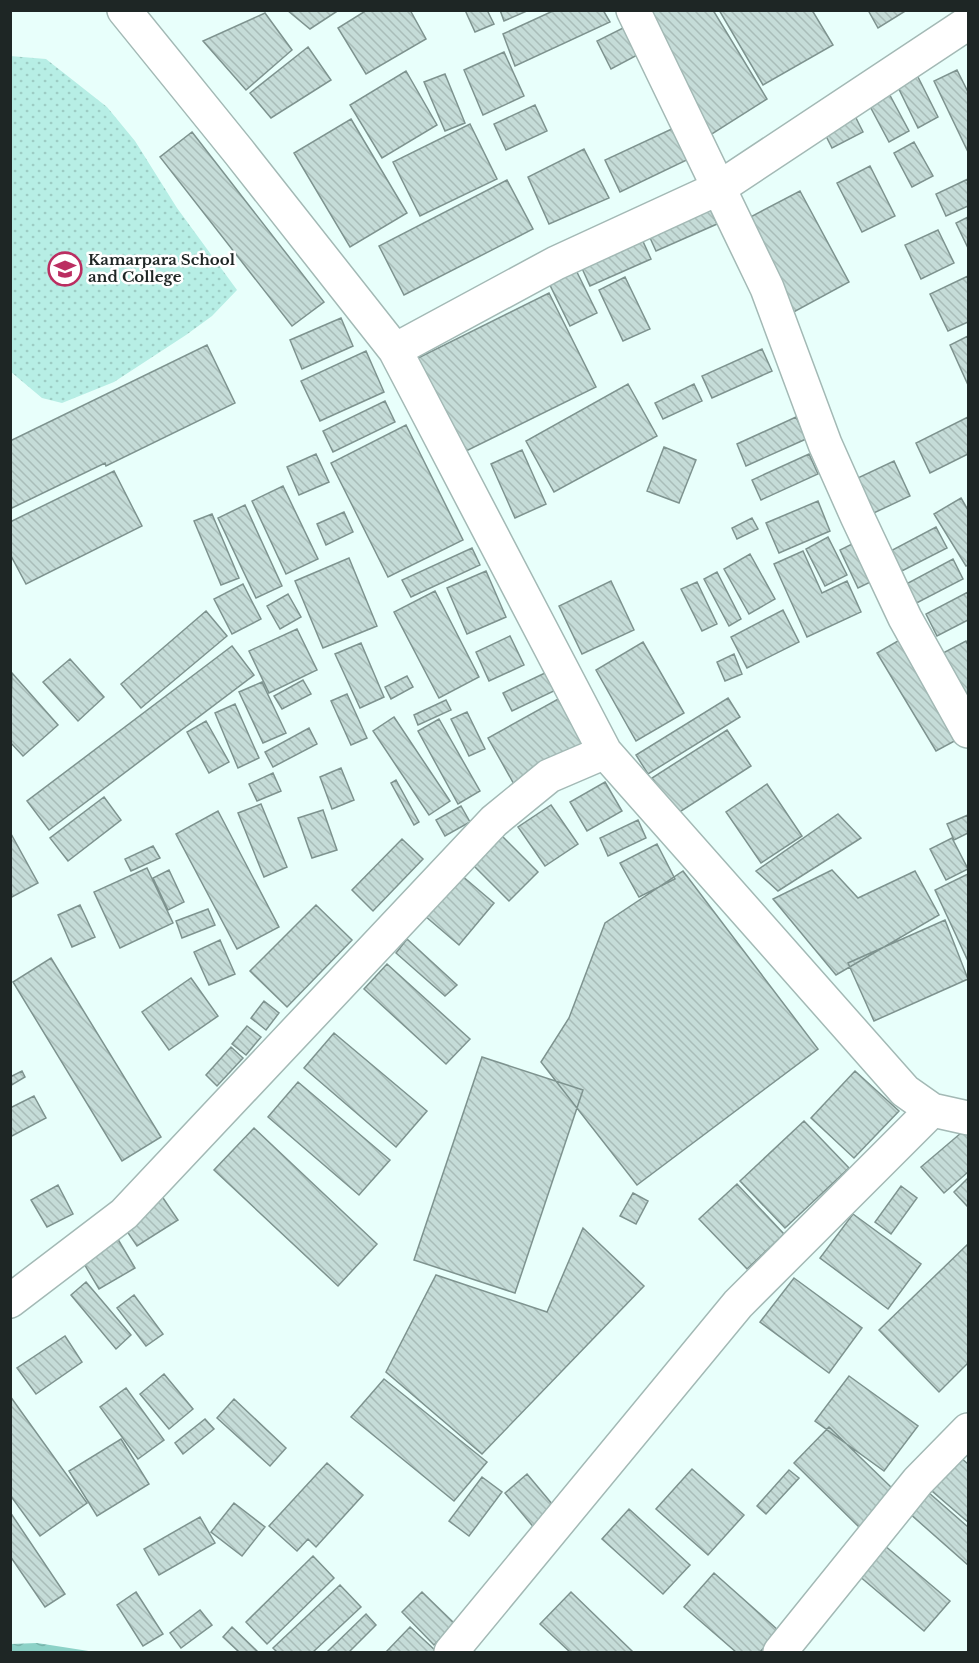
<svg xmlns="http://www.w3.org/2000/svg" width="979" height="1663" font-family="'Libre Baskerville',serif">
	<defs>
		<pattern id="park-dots" width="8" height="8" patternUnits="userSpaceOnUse" patternTransform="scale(1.5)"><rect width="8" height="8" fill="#b7eee5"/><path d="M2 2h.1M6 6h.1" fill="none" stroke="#9dccc4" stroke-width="1.8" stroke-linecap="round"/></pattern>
		<pattern id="water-waves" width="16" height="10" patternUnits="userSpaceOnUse" patternTransform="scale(1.5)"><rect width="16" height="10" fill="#8cd2c7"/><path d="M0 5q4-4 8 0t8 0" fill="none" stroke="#78b4ab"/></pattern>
		<pattern id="building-back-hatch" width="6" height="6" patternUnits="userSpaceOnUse" patternTransform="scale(1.5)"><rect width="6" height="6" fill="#c5dcd8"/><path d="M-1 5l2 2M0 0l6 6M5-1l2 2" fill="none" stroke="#a9bdb9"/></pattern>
	</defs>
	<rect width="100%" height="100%" fill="#e8fffb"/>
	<path fill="url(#park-dots)" d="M 10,56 L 46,59 L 107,107 L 135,141 L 177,208 L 237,290 L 212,316 L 186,335 L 114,382 L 62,403 L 42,398 L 11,372 Z"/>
	<path fill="url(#water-waves)" d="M 37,1643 L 95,1652 L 11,1652 L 11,1644 Z"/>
	<path fill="url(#building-back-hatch)" stroke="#7e938f" stroke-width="1.5" d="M 287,10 L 339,10 L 310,29 Z
		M 367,10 L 410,10 L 426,39 L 366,74 L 338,28 Z
		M 465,10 L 487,10 L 494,24 L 475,32 Z
		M 500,10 L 529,10 L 504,21 Z
		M 555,10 L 603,10 L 610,22 L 515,66 L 503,34 Z
		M 641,10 L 713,10 L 767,99 L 704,139 Z
		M 719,10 L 812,10 L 833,45 L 763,85 Z
		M 868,10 L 907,10 L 878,28 Z
		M 265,13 L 292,50 L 246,90 L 203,41 Z
		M 629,25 L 643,52 L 611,69 L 597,41 Z
		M 308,47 L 331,80 L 271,118 L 250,93 Z
		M 504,52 L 524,96 L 483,115 L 464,70 Z
		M 912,65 L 938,117 L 918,128 L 892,75 Z
		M 957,70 L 968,92 L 968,152 L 934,81 Z
		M 406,71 L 437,125 L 382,158 L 350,105 Z
		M 445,74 L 465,123 L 445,131 L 424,82 Z
		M 885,86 L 909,131 L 889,142 L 865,97 Z
		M 535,105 L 547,131 L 506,150 L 494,124 Z
		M 853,112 L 863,132 L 832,148 L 822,128 Z
		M 351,119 L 407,213 L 350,247 L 294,153 Z
		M 470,124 L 497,179 L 420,216 L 393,162 Z
		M 676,127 L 693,157 L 620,192 L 605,160 Z
		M 192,132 L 324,302 L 292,326 L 160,157 Z
		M 914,142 L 933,176 L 912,187 L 894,153 Z
		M 584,149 L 609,198 L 549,224 L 528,177 Z
		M 870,166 L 895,216 L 862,232 L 837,183 Z
		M 968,179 L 968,206 L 946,216 L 936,194 Z
		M 507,180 L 533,229 L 404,295 L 379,246 Z
		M 800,191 L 849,282 L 790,314 L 741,222 Z
		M 707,202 L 717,224 L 656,251 L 646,229 Z
		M 968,217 L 968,248 L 956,223 Z
		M 938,230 L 954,263 L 921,279 L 905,245 Z
		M 641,237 L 651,259 L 590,286 L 580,264 Z
		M 572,262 L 597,313 L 570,326 L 545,275 Z
		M 968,276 L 968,322 L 948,331 L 930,294 Z
		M 625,277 L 650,329 L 623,341 L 599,290 Z
		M 549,293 L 596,387 L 460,454 L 414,360 Z
		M 341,318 L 353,346 L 302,369 L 290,340 Z
		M 968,336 L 968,385 L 950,345 Z
		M 207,345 L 235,403 L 106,466 L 105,463 L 10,509 L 10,441 Z
		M 762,349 L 772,371 L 712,398 L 702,376 Z
		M 366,351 L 384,392 L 320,421 L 301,381 Z
		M 628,384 L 657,436 L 554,492 L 526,441 Z
		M 694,384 L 702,401 L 663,419 L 655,403 Z
		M 385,401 L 395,422 L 333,452 L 323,431 Z
		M 796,417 L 806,439 L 746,466 L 737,444 Z
		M 968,417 L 968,454 L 930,473 L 916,443 Z
		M 406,425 L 463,540 L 388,577 L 331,463 Z
		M 664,447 L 696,460 L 679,503 L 647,491 Z
		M 522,450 L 546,504 L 515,518 L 491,464 Z
		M 316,454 L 329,482 L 299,495 L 287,467 Z
		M 809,454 L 818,474 L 761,500 L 752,480 Z
		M 894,461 L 910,496 L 863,518 L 847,483 Z
		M 114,471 L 142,526 L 26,584 L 10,554 L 10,522 Z
		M 283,486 L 318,559 L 286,574 L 252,501 Z
		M 961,498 L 968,510 L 968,565 L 966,566 L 934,514 Z
		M 818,501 L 830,531 L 779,553 L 766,523 Z
		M 245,505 L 282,586 L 256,598 L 218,518 Z
		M 344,512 L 353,532 L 326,545 L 317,524 Z
		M 212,514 L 239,578 L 221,585 L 194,521 Z
		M 752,518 L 758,529 L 737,539 L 732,528 Z
		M 936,527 L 947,548 L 894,575 L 883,555 Z
		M 828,537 L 847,575 L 825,586 L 806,549 Z
		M 862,539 L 881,577 L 858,588 L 840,550 Z
		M 472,548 L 480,565 L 411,597 L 402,580 Z
		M 803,551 L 822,593 L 847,581 L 861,612 L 807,637 L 774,564 Z
		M 750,554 L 775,599 L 749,614 L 724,569 Z
		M 349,558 L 377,626 L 323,648 L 295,581 Z
		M 953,559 L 963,579 L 905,609 L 895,590 Z
		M 486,571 L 506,617 L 467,634 L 447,588 Z
		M 717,572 L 741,619 L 729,626 L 704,579 Z
		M 611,581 L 634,630 L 582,654 L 559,606 Z
		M 697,582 L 717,624 L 702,631 L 681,589 Z
		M 243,584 L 261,619 L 232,634 L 214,599 Z
		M 435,591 L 479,677 L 439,698 L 394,612 Z
		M 968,592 L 968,620 L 937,636 L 926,614 Z
		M 288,594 L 301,617 L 280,629 L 267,606 Z
		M 783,610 L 799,642 L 747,668 L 731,637 Z
		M 206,611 L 227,636 L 141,708 L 121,684 Z
		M 297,629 L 317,670 L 269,693 L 249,651 Z
		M 510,636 L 524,665 L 489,681 L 476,652 Z
		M 903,638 L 962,737 L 936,751 L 877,653 Z
		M 966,641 L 968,645 L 968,700 L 943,653 Z
		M 643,642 L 684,713 L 636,741 L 596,670 Z
		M 361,643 L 384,697 L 360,708 L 335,654 Z
		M 232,646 L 254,675 L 49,830 L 27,801 Z
		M 734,654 L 742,674 L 725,681 L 717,662 Z
		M 70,659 L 104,697 L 78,721 L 43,682 Z
		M 547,672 L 556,690 L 512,711 L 503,693 Z
		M 12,673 L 58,725 L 23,756 L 10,742 Z
		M 407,676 L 413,687 L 391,699 L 385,687 Z
		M 303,680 L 311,694 L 282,709 L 274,696 Z
		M 262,682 L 286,733 L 263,743 L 239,692 Z
		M 347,694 L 367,738 L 351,745 L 331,701 Z
		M 560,698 L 587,747 L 515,786 L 488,738 Z
		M 728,698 L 740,717 L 648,774 L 636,755 Z
		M 446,700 L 451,710 L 418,725 L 414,715 Z
		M 235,704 L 259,758 L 238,768 L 215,713 Z
		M 467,712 L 485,749 L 469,756 L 451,719 Z
		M 394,717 L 450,801 L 429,815 L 373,731 Z
		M 439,719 L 480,791 L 458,804 L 418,731 Z
		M 206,721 L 229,762 L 209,773 L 187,732 Z
		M 309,728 L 317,744 L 273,767 L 265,752 Z
		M 727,730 L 751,766 L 675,815 L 652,778 Z
		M 341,768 L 354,800 L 332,809 L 320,777 Z
		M 273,773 L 281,791 L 257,801 L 249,784 Z
		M 396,780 L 419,822 L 414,825 L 391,783 Z
		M 605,782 L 622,811 L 587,831 L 570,802 Z
		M 767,784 L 802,836 L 761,863 L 726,812 Z
		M 104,797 L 121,820 L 68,861 L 50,838 Z
		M 261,804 L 287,867 L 264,877 L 238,813 Z
		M 551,805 L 578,844 L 545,866 L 518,827 Z
		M 461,806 L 470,822 L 445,836 L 436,820 Z
		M 323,810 L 337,850 L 312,858 L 298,818 Z
		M 218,811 L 279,927 L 237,949 L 176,834 Z
		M 838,814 L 861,838 L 778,891 L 756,871 Z
		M 968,815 L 968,833 L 954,840 L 947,824 Z
		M 638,820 L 646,838 L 608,856 L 600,838 Z
		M 10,832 L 38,883 L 10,898 Z
		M 502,836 L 538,872 L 509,901 L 473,865 Z
		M 952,838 L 968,869 L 946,880 L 930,849 Z
		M 402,839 L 423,859 L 373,911 L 352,890 Z
		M 657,844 L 675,879 L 639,897 L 620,863 Z
		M 153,846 L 160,858 L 131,871 L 125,859 Z
		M 147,868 L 173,923 L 120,948 L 94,892 Z
		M 169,870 L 184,902 L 168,910 L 153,878 Z
		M 832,870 L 858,898 L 915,871 L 939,915 L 836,975 L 773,899 Z
		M 683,871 L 818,1049 L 637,1185 L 541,1062 L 569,1018 L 605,923 Z
		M 968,874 L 968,961 L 935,890 Z
		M 461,875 L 494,903 L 459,945 L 425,916 Z
		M 80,905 L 95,937 L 72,947 L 58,915 Z
		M 316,905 L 352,940 L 287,1007 L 250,971 Z
		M 208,909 L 215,925 L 182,938 L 176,921 Z
		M 945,920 L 968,979 L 874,1021 L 848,963 Z
		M 407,939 L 457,985 L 445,996 L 396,953 Z
		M 220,940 L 235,974 L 209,985 L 194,952 Z
		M 51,958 L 161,1137 L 122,1161 L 13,982 Z
		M 387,964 L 470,1039 L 446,1064 L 364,989 Z
		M 191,978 L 218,1016 L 169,1050 L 142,1012 Z
		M 264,1001 L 279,1013 L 266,1030 L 251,1018 Z
		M 247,1026 L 261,1037 L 246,1055 L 232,1044 Z
		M 334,1033 L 427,1111 L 396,1147 L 304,1068 Z
		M 231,1047 L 243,1058 L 217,1086 L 206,1075 Z
		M 482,1057 L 583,1090 L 515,1293 L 414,1260 Z
		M 22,1071 L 25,1077 L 10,1086 L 10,1077 Z
		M 855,1071 L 899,1111 L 854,1158 L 811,1118 Z
		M 298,1082 L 390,1160 L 359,1195 L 268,1117 Z
		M 34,1096 L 46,1118 L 10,1137 L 10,1108 Z
		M 804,1121 L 849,1168 L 785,1228 L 740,1181 Z
		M 968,1127 L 968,1172 L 944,1193 L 921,1167 Z
		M 254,1128 L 377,1244 L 338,1286 L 214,1170 Z
		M 968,1178 L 968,1207 L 954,1192 Z
		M 737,1184 L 784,1234 L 747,1269 L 699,1219 Z
		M 58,1185 L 73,1214 L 47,1227 L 31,1200 Z
		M 901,1186 L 917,1198 L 891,1234 L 875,1222 Z
		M 633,1193 L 648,1201 L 636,1224 L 620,1216 Z
		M 161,1195 L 178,1220 L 137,1246 L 120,1221 Z
		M 853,1214 L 921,1264 L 888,1309 L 820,1258 Z
		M 583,1228 L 644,1286 L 482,1454 L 386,1372 L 436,1275 L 547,1312 Z
		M 116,1236 L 135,1268 L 99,1289 L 80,1257 Z
		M 968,1244 L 968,1363 L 939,1392 L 879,1330 Z
		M 794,1278 L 862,1328 L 829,1373 L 760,1322 Z
		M 86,1282 L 131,1335 L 116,1349 L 71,1295 Z
		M 134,1295 L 163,1334 L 146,1346 L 117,1308 Z
		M 65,1336 L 82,1362 L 36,1394 L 17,1368 Z
		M 164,1374 L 193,1409 L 169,1429 L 140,1394 Z
		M 849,1376 L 918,1426 L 884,1471 L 815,1421 Z
		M 384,1379 L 487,1462 L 454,1501 L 351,1417 Z
		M 126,1388 L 164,1440 L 138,1459 L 100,1407 Z
		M 10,1396 L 87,1503 L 40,1536 L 10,1495 Z
		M 234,1399 L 286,1448 L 270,1466 L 217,1418 Z
		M 205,1419 L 214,1429 L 183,1454 L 175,1443 Z
		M 829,1427 L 895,1491 L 859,1527 L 794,1463 Z
		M 121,1439 L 149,1484 L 97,1516 L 69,1471 Z
		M 954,1452 L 968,1464 L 968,1522 L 926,1486 Z
		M 327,1463 L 363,1495 L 316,1547 L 308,1539 L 297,1551 L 269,1526 Z
		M 692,1469 L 744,1515 L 708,1555 L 656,1509 Z
		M 789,1470 L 799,1478 L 766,1514 L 757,1506 Z
		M 527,1474 L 568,1523 L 546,1542 L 505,1493 Z
		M 482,1477 L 502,1492 L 469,1536 L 449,1521 Z
		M 928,1492 L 968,1527 L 968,1565 L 909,1513 Z
		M 234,1503 L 265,1527 L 242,1556 L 211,1532 Z
		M 629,1509 L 690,1565 L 663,1594 L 602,1539 Z
		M 10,1512 L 65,1594 L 45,1607 L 10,1556 Z
		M 200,1517 L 215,1543 L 159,1575 L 144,1549 Z
		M 884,1545 L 950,1601 L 924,1631 L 858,1575 Z
		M 313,1556 L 334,1578 L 267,1644 L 246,1622 Z
		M 714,1573 L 779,1631 L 760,1652 L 736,1652 L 684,1607 Z
		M 340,1585 L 361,1607 L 313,1652 L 277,1652 L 273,1648 Z
		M 136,1592 L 163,1634 L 143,1646 L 117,1605 Z
		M 422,1592 L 455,1624 L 434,1645 L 402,1612 Z
		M 571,1592 L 633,1652 L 570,1652 L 540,1624 Z
		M 200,1610 L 212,1625 L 181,1648 L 170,1633 Z
		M 366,1614 L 376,1625 L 349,1652 L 327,1652 Z
		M 232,1627 L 257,1651 L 255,1652 L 239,1652 L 223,1637 Z
		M 410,1627 L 437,1652 L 386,1652 Z"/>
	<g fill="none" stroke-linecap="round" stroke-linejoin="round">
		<g stroke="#a3b9b5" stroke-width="36">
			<path id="minor" d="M 124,10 L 239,152 L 395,350 L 605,752 L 905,1091 L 932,1110
				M 633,10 L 767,288 L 825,444 L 857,516 L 905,618 L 968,731
				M 395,350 L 556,263 L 719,188 L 968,23
				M 10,1301 L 124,1214 L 494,821 L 549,776 L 605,752
				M 451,1652 L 738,1304 L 932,1110 L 968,1118
				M 780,1652 L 918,1481 L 968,1430"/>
		</g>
		<use href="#minor" stroke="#fff" stroke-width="33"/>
	</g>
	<defs>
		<g id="school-ring" transform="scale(1.725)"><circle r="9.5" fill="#fff" stroke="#bb2e61" stroke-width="1.5"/><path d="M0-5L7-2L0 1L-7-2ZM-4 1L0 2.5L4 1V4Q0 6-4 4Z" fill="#bb2e61"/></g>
	</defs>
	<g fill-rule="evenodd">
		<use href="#school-ring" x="65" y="269"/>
	</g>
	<g text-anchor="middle" stroke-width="5" stroke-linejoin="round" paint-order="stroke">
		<g font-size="15" font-weight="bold" fill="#1e2625" stroke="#fff" text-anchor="start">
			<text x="88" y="265">Kamarpara School<tspan x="88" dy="17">and College</tspan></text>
		</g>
	</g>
	<rect width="979" height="1663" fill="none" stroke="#1e2625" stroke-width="24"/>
</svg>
